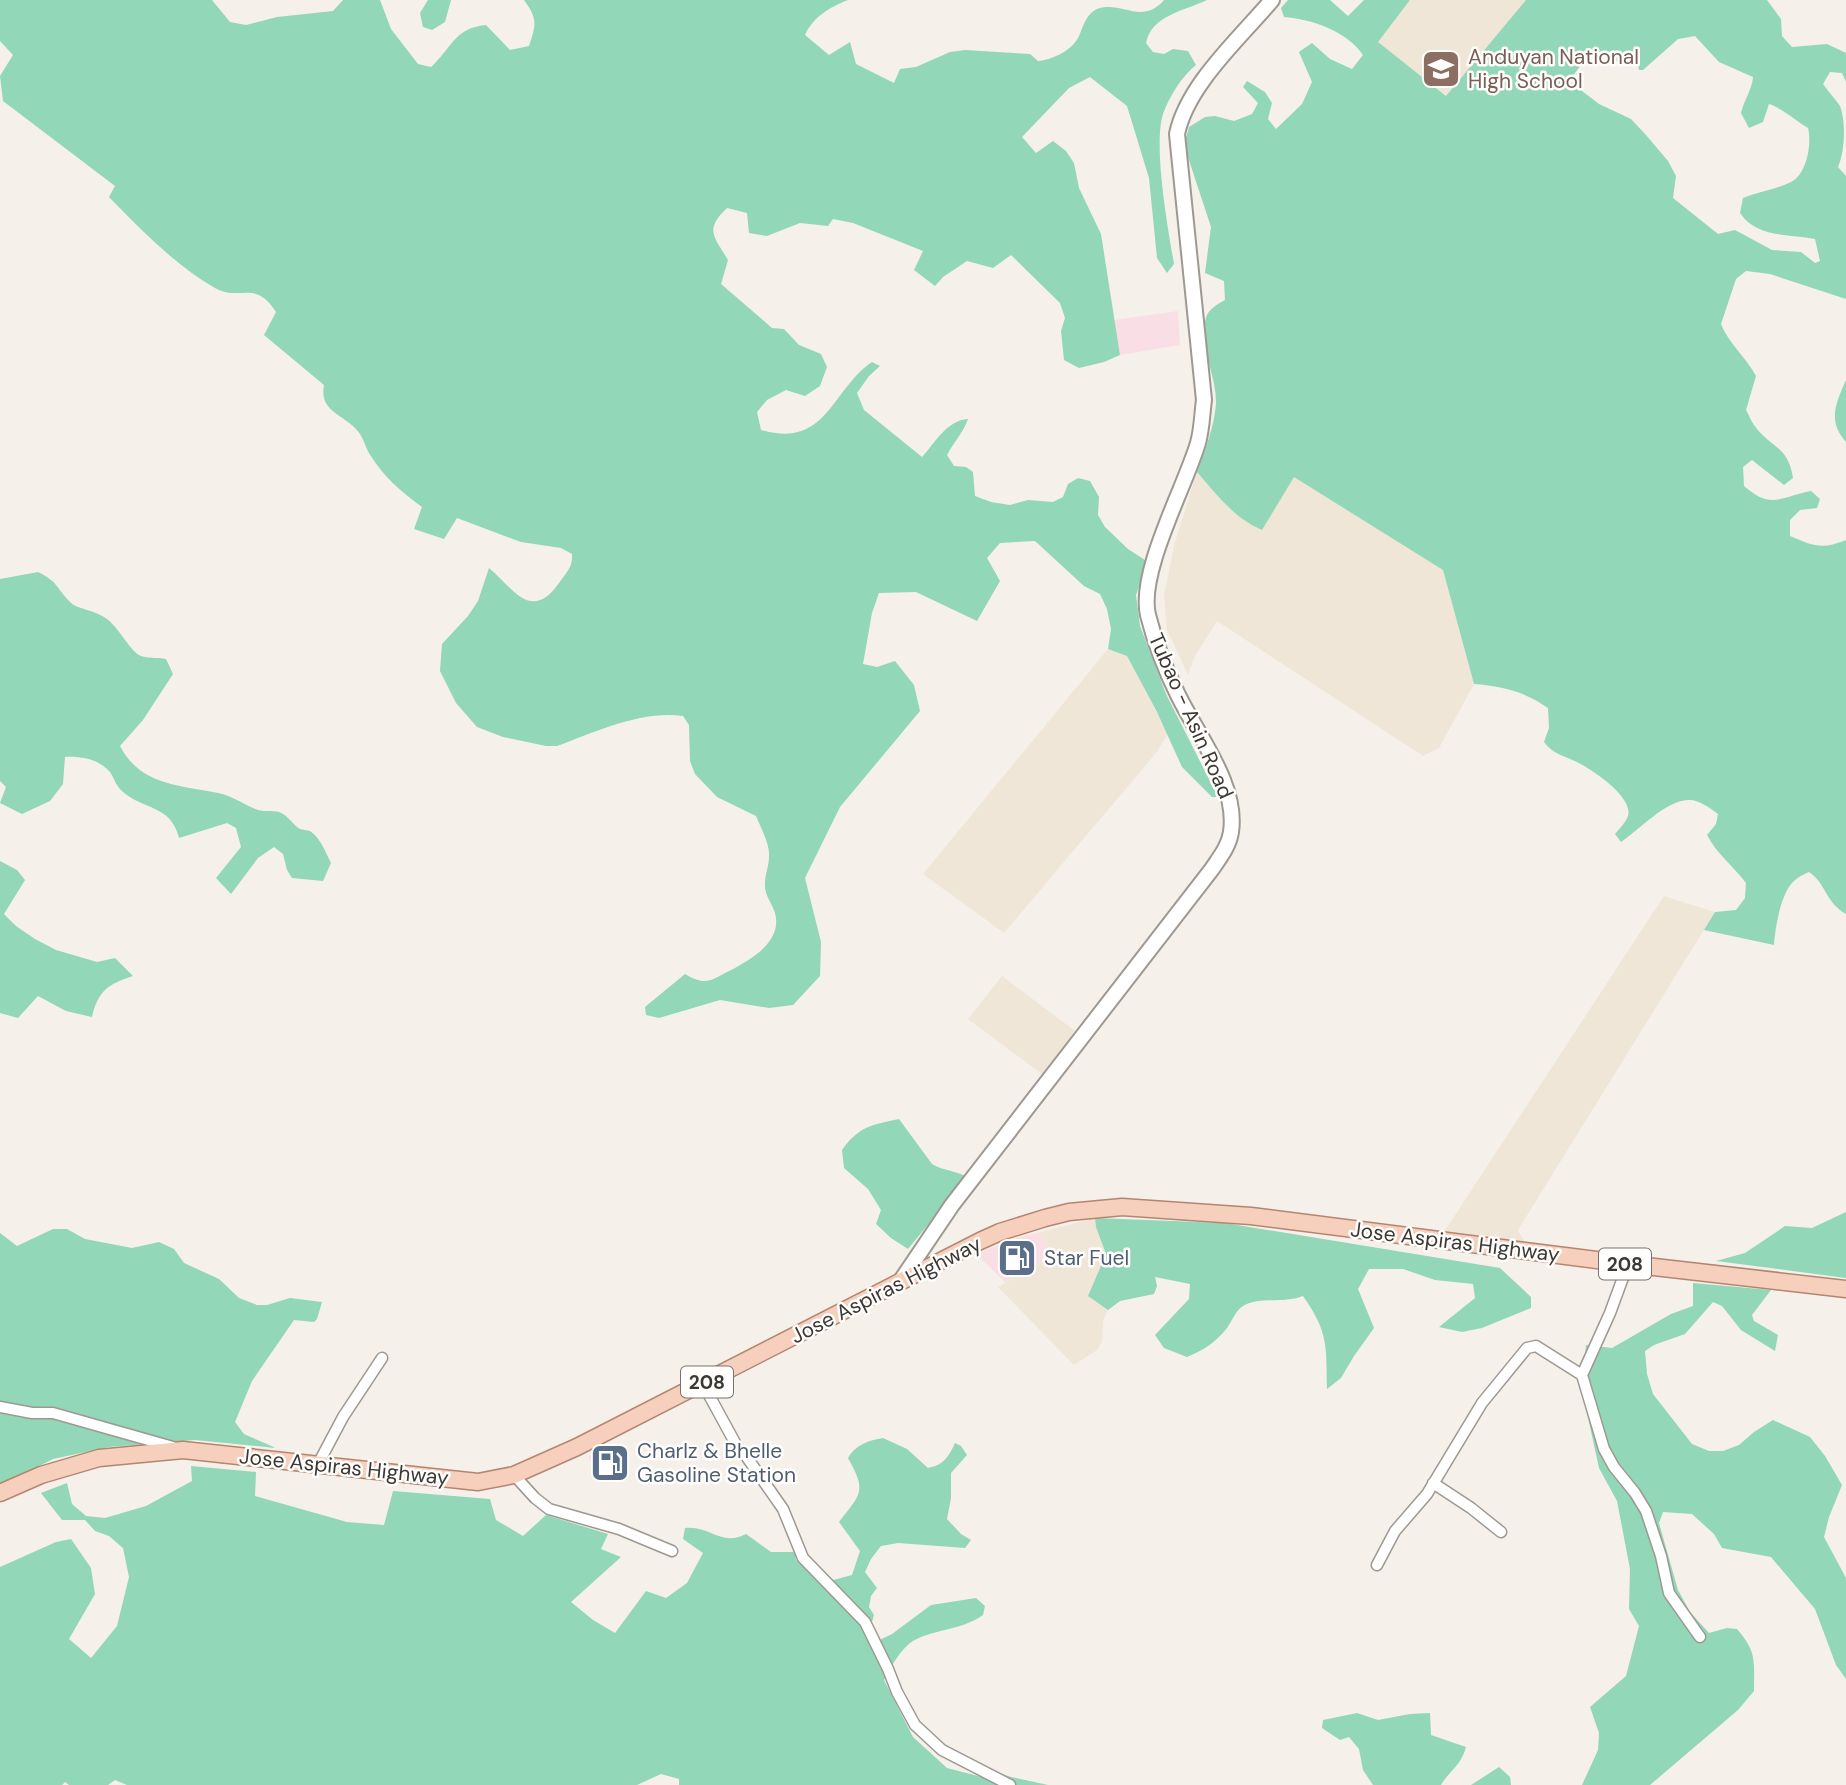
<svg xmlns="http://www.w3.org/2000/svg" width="1846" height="1785" font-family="'DM Sans',sans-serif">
	<rect width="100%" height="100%" fill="#f5f0e9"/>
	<path fill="#f9dfe5" d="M 1178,311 L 1180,345 L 1120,355 L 1114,320 Z
		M 1041,1232 L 1049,1256 L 1005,1282 L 976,1254 L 1014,1239 Z
		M 612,1445 L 628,1473 L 609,1483 L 588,1457 Z"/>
	<path fill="#efe6d8" d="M 1410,0 L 1526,0 L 1447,96 L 1377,42 Z
		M 1197,472 L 1231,510 L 1294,476 L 1443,570 L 1474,684 L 1439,748 L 1423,756 L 1217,621 L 1195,656 L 1188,675 L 1167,630 L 1164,595 L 1175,542 Z
		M 1108,649 L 1127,656 L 1168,734 L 1156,753 L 1004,933 L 923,874 Z
		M 1664,896 L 1715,912 L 1518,1230 L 1526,1244 L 1442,1235 Z
		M 1002,976 L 1075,1031 L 1042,1074 L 968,1019 Z
		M 1095,1218 L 1096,1227 L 1106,1254 L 1088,1296 L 1108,1310 L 1103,1321 L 1102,1342 L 1097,1350 L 1074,1365 L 998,1287 L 1049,1256 L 1041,1232 Z"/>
	<path fill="#92d7b7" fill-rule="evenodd" d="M 0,0 L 212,0 L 230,22 L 246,25 L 277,17 L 333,11 L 343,0 L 380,0 L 391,29 L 418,64 L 431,67 C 452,48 454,28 486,25 L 510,50 L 529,46 C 536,25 538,19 524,0 L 848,0 C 830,7 813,17 805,35 L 829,55 L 850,42 L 856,64 L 894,83 L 900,69 L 916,67 L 950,52 L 965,50 L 1030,54 L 1038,61 C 1052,60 1073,50 1079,36 C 1083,27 1086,14 1097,9 C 1121,0 1142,26 1164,0 L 1207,0 C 1184,11 1152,15 1146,43 L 1153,52 L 1164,54 L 1173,49 L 1188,51 L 1196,65 C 1182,76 1169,97 1163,114 C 1153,146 1168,229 1174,264 L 1167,273 L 1157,258 L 1149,178 L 1127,106 L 1090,77 L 1069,88 L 1022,137 L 1036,153 L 1053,141 L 1066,151 L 1074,163 L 1079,188 L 1101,234 L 1120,355 L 1104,362 L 1079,368 L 1064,360 L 1061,331 L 1065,318 L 1060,303 L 1011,255 L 993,268 L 967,261 L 943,277 L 935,286 L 914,270 L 923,251 L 853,223 L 833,219 L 828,226 L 800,223 L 767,236 L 749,233 L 747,213 L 727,208 C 704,230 714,236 728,260 L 721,284 L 772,328 L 784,329 L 799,345 L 821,354 L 827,367 L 820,386 L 805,396 L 786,390 L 767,400 L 757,412 L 761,430 C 827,449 831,390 872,362 L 880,366 L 869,376 L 857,393 L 864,410 L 922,457 C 935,443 947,420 968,419 C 963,433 954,442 947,455 L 954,466 L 966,467 L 973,472 L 975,496 L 991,502 L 1010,505 L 1028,500 L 1053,502 L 1063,497 L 1068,484 L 1078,478 L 1090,481 L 1099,497 L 1098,515 L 1105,527 L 1128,549 L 1148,562 L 1136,595 L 1140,626 L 1166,694 L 1218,797 L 1212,797 L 1182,767 L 1157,712 L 1127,656 L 1108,649 L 1111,629 L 1107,609 L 1100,594 L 1084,586 L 1035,541 L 1000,543 L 987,558 L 1000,581 L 977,621 L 916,592 L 879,593 L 872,613 L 863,664 L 877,667 L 895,661 L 914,685 L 920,711 L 840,807 L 805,878 L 821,942 L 820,976 L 793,1005 L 769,1008 L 720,1000 L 659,1018 L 646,1015 L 645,1007 L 685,974 C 705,986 710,981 729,971 C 750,960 783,942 775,913 C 772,903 764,895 765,883 C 765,874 769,866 769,857 C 770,844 761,828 756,816 L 717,797 L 695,774 L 690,761 L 689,725 L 683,716 C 642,710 595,732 557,746 L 546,746 L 503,737 L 477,727 L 456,703 L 440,671 L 442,644 L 468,616 L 478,601 L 489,568 C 513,588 531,623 559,583 C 566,573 573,567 572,554 L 561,548 L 521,542 L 457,518 L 444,539 L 414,529 L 422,507 C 400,491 383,476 369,453 C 365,446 363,436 356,429 C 342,414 319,411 324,385 L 264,335 L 276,312 C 255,279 241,302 215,288 C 175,265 141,230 109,197 L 115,186 L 3,101 L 0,76 L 13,55 L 0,41 Z
		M 428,0 L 451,0 L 445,22 L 432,30 L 423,27 L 420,13 Z
		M 1288,0 L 1330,0 L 1348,16 L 1364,0 L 1410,0 L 1378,42 L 1446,96 L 1526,0 L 1767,0 L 1781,19 L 1782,36 L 1792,47 L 1827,44 L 1846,53 L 1846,82 L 1842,73 L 1830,72 L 1823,84 C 1828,91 1835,99 1840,106 C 1846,122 1845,151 1838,167 L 1846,176 L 1846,299 L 1770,274 L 1746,271 L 1736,279 L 1721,324 C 1729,344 1745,356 1756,376 L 1746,410 C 1749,415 1751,421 1754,425 C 1770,448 1788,445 1793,478 L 1784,485 L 1752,460 L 1743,467 L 1744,486 C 1771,510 1780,497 1811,491 L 1820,499 L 1817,508 L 1800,510 L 1790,520 L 1790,536 C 1814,546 1821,550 1846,540 L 1846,914 C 1825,902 1826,883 1809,872 C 1804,874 1798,877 1794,881 C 1781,892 1775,928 1774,945 L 1704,930 L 1715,912 L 1736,910 L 1745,898 L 1746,883 C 1733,866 1717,854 1707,835 L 1716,824 L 1718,814 C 1710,808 1698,799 1688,800 C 1665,801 1639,830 1621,842 L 1615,834 C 1619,829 1626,822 1628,816 C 1634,797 1591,769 1577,762 C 1565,756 1552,754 1544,742 L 1549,728 L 1548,708 C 1525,692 1503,686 1474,684 L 1443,570 L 1294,477 L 1262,530 C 1234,518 1217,495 1197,472 C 1205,451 1214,427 1216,404 C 1217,376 1198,345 1206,318 C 1208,309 1218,304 1225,300 L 1224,281 L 1205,273 L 1211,227 L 1184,145 L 1189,127 L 1205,117 L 1215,116 L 1234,121 L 1252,114 L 1258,103 L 1243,87 L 1247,81 L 1265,92 L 1272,103 L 1268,119 L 1276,129 L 1302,104 L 1312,82 L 1299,52 L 1312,43 L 1330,59 L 1352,69 L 1363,55 C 1347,31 1311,19 1284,17 L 1281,8 ZM 1695,36 L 1719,62 L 1753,77 C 1752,90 1744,100 1741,113 L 1749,128 L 1763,122 L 1769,104 C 1780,107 1796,121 1808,128 C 1812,143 1807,174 1791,182 C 1777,189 1758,192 1743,198 L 1740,213 C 1757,238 1788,234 1815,239 L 1820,261 L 1815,263 L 1801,252 L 1772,250 L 1735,230 L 1718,234 L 1673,198 L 1676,176 L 1668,161 L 1646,135 L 1631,119 L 1599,104 L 1569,81 L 1593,49 L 1622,64 L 1636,55 L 1639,70 L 1643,70 L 1678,39 Z
		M 1846,380 L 1846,442 C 1827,421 1836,403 1846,380 Z
		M 38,572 C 58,582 55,586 69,601 C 77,610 94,609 107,619 C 119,628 129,649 139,655 C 146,659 158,657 166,659 L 173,674 L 143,720 L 120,746 C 141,786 180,785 218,793 C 233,796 244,805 258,810 C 265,812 272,810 279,812 C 288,815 292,824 300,829 C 303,830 307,830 310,831 C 320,837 326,853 331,863 L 323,881 L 292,878 L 287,870 L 283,854 L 274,847 L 258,858 L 231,894 L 216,878 L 241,847 L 236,828 L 227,823 L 179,838 C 171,804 142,810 122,791 C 116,786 114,778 110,772 C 99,759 80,756 65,757 L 63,784 L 50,801 L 22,814 L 0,803 L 6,787 L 0,781 L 0,579 Z
		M 0,861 L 17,870 L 25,880 L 4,914 L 16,926 L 35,939 L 56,950 L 97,962 L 115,958 L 133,976 C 108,984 98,991 92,1017 L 66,1011 L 38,996 L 18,1018 L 0,1013 Z
		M 899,1119 L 932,1164 C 943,1171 955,1170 967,1177 L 908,1249 L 891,1238 L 876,1224 L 881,1210 L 868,1189 L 844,1168 L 842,1150 C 859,1126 872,1125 899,1119 Z
		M 1846,1212 L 1846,1278 L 1716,1261 L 1745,1253 L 1785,1226 L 1812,1228 Z
		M 1095,1218 L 1225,1223 L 1500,1268 L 1531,1297 L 1531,1308 L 1482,1328 L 1462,1332 L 1439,1327 L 1475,1298 L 1473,1284 L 1435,1280 L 1403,1269 L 1369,1269 L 1358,1289 L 1374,1328 L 1354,1356 L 1341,1378 L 1327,1389 C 1326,1346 1329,1333 1303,1296 C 1283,1304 1259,1296 1243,1306 C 1236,1310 1232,1321 1227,1328 C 1216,1342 1204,1350 1187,1357 L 1164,1348 L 1155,1335 L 1189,1299 L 1190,1284 L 1155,1277 L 1157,1286 L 1154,1294 L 1120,1301 L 1108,1310 L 1088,1296 L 1106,1254 L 1096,1227 Z
		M 53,1229 L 67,1229 L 85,1239 L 132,1248 L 159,1242 L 174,1249 L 184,1263 L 219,1279 L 239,1298 L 257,1305 L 267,1305 L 290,1298 L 322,1302 L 317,1319 L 314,1322 L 294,1320 L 252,1381 L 235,1422 L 244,1434 L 276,1448 L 195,1440 L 109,1447 L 53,1459 L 0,1486 L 0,1233 L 17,1246 Z
		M 1693,1283 L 1771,1290 L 1752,1315 L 1754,1321 L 1778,1335 L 1775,1351 L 1741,1330 L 1722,1306 L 1713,1302 L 1685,1334 L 1654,1345 L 1645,1351 L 1647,1374 L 1653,1394 L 1692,1444 L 1709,1451 L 1723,1451 L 1739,1445 L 1754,1432 L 1773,1420 L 1810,1437 L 1825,1456 L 1842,1485 L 1829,1517 L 1824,1537 L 1846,1578 L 1846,1679 L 1836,1665 L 1815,1609 L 1771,1557 L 1722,1548 L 1714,1534 L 1692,1514 L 1663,1512 L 1659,1523 L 1678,1590 L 1690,1612 L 1709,1633 L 1727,1628 L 1737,1629 C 1757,1652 1754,1661 1754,1691 L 1738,1710 L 1650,1785 L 1582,1785 L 1598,1750 L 1599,1733 L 1590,1707 L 1626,1676 L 1639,1626 L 1629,1609 L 1630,1569 L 1617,1501 L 1599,1468 L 1582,1390 L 1586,1345 L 1612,1348 L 1671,1314 L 1693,1306 Z
		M 883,1438 L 907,1449 L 928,1468 C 944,1465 949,1456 955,1443 L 961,1446 L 967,1455 L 951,1473 L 951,1498 L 947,1519 L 961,1534 L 971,1540 L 965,1548 L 898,1543 L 881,1546 L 871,1559 L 865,1572 L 877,1588 L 871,1596 L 869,1607 L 874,1615 L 867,1639 L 871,1644 L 892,1634 L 931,1605 L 976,1598 L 985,1606 L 983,1615 C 961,1631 930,1629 910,1643 C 898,1653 891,1667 884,1680 L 913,1737 L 947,1768 L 982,1777 L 991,1770 L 1011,1777 L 1048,1785 L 679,1785 L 679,1779 L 661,1774 L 637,1785 L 127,1785 L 115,1780 L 108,1785 L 69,1785 L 65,1782 L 62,1785 L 0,1785 L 0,1567 L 56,1542 L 71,1539 L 91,1568 L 95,1594 L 69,1639 L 91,1658 L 117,1626 L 129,1577 L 123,1548 L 109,1536 L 95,1531 L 85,1520 L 62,1520 L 41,1493 L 67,1483 L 72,1504 L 86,1516 L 105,1518 L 146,1506 L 192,1481 L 191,1466 L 256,1472 L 255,1496 L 347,1522 L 384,1525 L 393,1491 L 490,1499 L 496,1520 L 523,1536 L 546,1515 L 608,1534 L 601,1549 L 621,1557 L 571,1602 L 593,1620 L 615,1633 L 646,1591 L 666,1598 L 687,1583 L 703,1553 L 683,1539 L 685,1528 C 710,1525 721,1547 746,1534 L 771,1552 L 795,1552 L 796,1560 L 822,1583 L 852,1575 L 860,1551 L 839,1522 C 861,1493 867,1492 848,1458 C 855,1445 869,1440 883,1438 Z
		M 1357,1713 L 1378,1720 L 1410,1714 L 1430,1713 L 1431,1735 L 1466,1747 C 1461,1766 1449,1771 1441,1785 L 1373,1785 L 1363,1770 L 1359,1749 L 1349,1737 L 1340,1740 L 1322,1728 L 1323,1720 Z
		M 1499,1767 L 1510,1777 L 1511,1785 L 1471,1785 Z"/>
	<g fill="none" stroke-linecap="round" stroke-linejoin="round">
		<g stroke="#9d9992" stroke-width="13">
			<path id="street" d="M 1582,1375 L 1610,1313 L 1628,1264
				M 703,1384 L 739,1450 L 746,1456 L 783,1509 L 803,1558 L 865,1622 L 888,1669 L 897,1692 L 915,1725 L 942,1750 L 1010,1785
				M 0,1407 L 32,1413 L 53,1413 L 173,1447
				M 317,1466 L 343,1417 L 382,1358
				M 514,1475 L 535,1498 L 549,1509 L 619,1529 L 672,1551
				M 1433,1483 L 1471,1508 L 1501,1532
				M 1377,1565 L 1395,1531 L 1427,1494 L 1482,1403 L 1527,1348 L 1536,1346 L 1582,1375 L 1604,1449 L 1614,1467 L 1635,1493 L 1646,1511 L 1661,1556 L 1669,1593 L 1700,1637"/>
		</g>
		<g stroke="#9d9992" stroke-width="18">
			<path id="secondary" d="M 900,1282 L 952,1205 L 1212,869 C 1220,857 1229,846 1231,832 C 1238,785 1198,736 1178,695 C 1165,669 1155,643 1148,615 C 1138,572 1185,487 1198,443 C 1202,429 1202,414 1204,400 L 1177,134 C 1187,85 1240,38 1272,0"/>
		</g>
		<g stroke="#b28671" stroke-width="19">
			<path id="primary" d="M 0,1493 L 41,1475 L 99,1458 L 183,1450 L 478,1482 L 514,1475 L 577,1447 L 980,1241 L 1000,1232 L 1045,1218 L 1069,1212 L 1122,1207 L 1251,1216 L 1628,1264 L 1846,1289"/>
		</g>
		<use href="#street" stroke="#fff" stroke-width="10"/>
		<use href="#secondary" stroke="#fff" stroke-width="14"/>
		<use href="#primary" stroke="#f7cfbd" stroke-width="16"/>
	</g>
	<defs>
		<g id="school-square" transform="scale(2.0125)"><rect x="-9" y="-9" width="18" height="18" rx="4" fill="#8d6e63" stroke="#fffefc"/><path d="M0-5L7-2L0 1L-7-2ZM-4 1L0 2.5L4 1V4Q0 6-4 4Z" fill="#fff"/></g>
		<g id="fuel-square" transform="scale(2.0125)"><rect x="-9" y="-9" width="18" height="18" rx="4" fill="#5c6f8a" stroke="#fffefc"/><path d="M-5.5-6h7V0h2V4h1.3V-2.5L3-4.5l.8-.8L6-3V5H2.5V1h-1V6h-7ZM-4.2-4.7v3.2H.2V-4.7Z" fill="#fff"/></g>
	</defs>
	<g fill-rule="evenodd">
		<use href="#school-square" x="1441" y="69"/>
		<use href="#fuel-square" x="1017" y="1258"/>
		<use href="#fuel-square" x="610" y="1463"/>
	</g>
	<g text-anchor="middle" stroke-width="5" stroke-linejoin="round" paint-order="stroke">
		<g fill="#fffefc" stroke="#767471" stroke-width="2">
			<rect x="1599" y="1248.5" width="52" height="31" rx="5"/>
			<rect x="681" y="1366.5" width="52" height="31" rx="5"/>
		</g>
		<g font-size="19" font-weight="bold" fill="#3b3936">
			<text x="1625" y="1271">208</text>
			<text x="707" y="1389">208</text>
		</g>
		<g font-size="21" fill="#785e54" stroke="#fffefc" text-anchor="start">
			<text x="1468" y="64">Anduyan National<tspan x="1468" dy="24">High School</tspan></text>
		</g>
		<g font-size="21" fill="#3b3936" stroke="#fffefc">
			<text transform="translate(1191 716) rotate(66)" y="7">Tubao - Asin Road</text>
			<text transform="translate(1455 1242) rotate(7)" y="7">Jose Aspiras Highway</text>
			<text transform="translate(886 1290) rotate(-27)" y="7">Jose Aspiras Highway</text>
			<text transform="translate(344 1467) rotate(6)" y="7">Jose Aspiras Highway</text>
		</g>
		<g font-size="21" fill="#4e5e75" stroke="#fffefc" text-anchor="start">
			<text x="1044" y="1265">Star Fuel</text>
			<text x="637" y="1458">Charlz &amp; Bhelle<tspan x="637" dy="24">Gasoline Station</tspan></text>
		</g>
	</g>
</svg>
